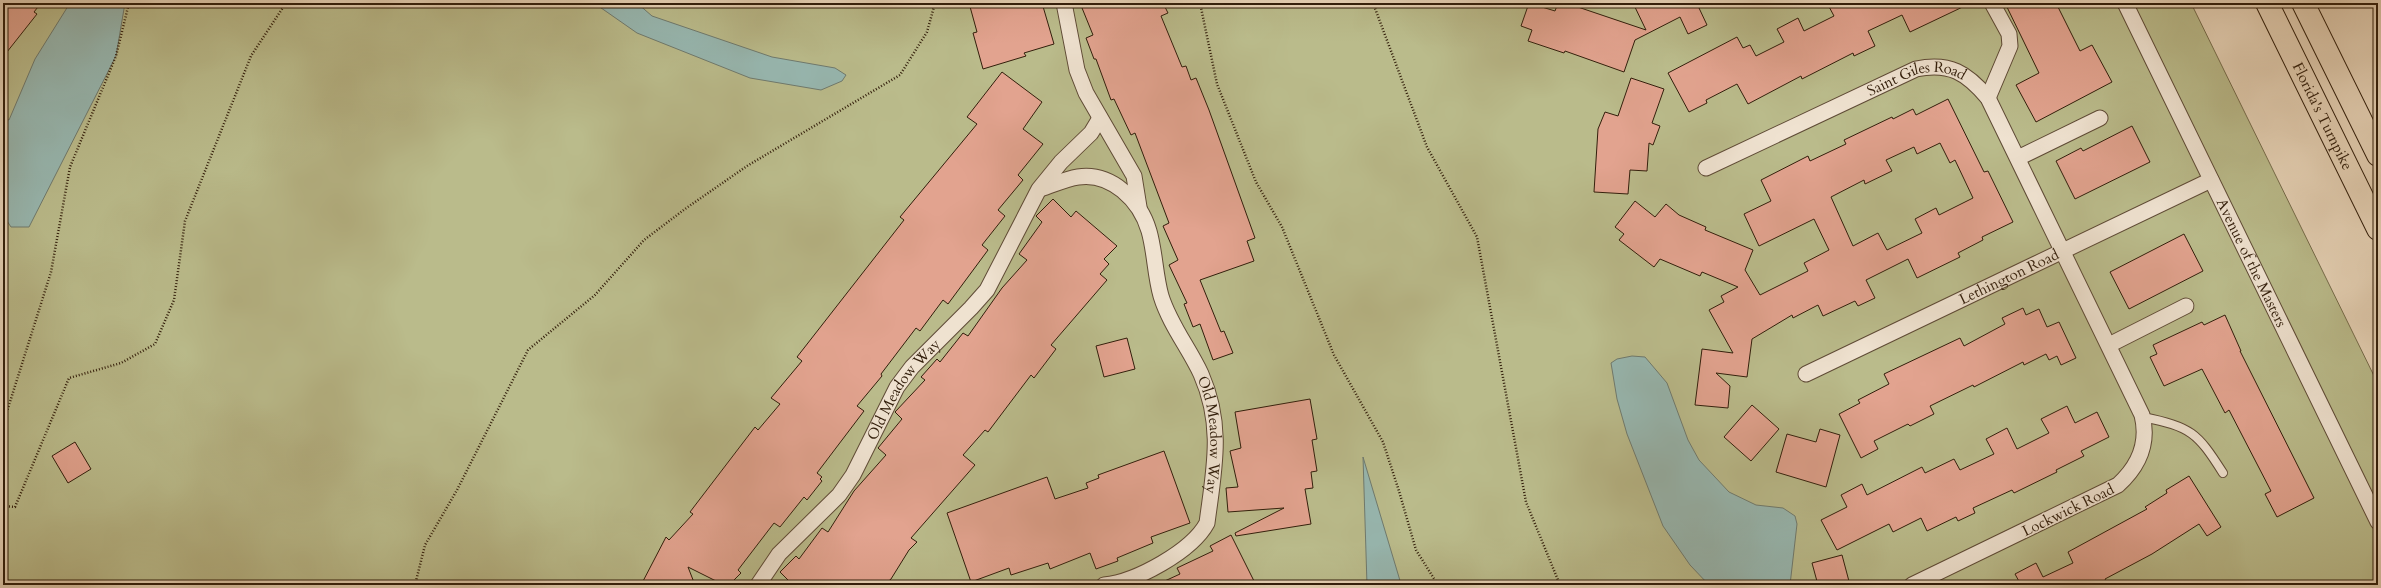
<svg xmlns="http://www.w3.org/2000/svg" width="2381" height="588" font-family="Cardo,serif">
	<rect width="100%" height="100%" fill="#e7d3b7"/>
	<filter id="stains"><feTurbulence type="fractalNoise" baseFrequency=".005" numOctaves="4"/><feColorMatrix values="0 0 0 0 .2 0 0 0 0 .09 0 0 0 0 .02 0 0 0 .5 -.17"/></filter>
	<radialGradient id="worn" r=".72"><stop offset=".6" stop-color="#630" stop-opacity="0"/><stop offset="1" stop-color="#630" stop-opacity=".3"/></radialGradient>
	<path fill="#babb8b" stroke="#766c4b" d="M 3,3 L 2191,3 L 2378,384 L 2378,585 L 3,585 Z"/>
	<path fill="#97b7b0" stroke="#6f7a6e" d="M 70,3 L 125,3 L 116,56 L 29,227 L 11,227 L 3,215 L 3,118 L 9,120 L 35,59 Z
		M 594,3 L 637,3 L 652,16 L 772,57 L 835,68 L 846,75 L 842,81 L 821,90 L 750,78 L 637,33 Z
		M 1632,356 L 1645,357 L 1667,383 L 1688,440 L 1699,460 L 1729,492 L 1756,505 L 1783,508 L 1795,516 L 1797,524 L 1790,585 L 1709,585 L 1690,565 L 1663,526 L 1627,434 L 1617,399 L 1611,363 L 1617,359 Z
		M 1363,457 L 1401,584 L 1402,585 L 1367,585 Z"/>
	<path fill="#e2a38f" stroke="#321e0b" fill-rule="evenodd" d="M 3,3 L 41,3 L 34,12 L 37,14 L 3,57 Z
		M 969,3 L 1042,3 L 1054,44 L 1024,53 L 1026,56 L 983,69 L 973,33 L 977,32 Z
		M 1080,3 L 1163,3 L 1168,13 L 1161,16 L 1182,67 L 1186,66 L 1191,80 L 1196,78 L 1209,110 L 1255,238 L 1247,241 L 1254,261 L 1200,280 L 1221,332 L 1224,331 L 1233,353 L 1213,360 L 1200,324 L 1193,327 L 1184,304 L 1187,303 L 1169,265 L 1178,260 L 1163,226 L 1169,223 L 1135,133 L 1131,135 L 1114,99 L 1111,100 L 1096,59 L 1094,59 L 1086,38 L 1093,35 Z
		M 1529,3 L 1555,11 L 1558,3 L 1566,3 L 1646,30 L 1633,3 L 1708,3 L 1699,8 L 1707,25 L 1688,34 L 1680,17 L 1635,40 L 1624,72 L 1565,51 L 1564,53 L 1528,41 L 1532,30 L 1521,26 Z
		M 1827,3 L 1971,3 L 1910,32 L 1902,15 L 1868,31 L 1875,46 L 1854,56 L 1853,53 L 1802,79 L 1801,76 L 1748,104 L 1737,84 L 1706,100 L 1707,103 L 1689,112 L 1668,73 L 1737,37 L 1743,48 L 1750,45 L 1756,56 L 1784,42 L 1777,29 L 1798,18 L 1804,31 L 1834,16 Z
		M 2005,3 L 2056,3 L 2080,51 L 2092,45 L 2112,82 L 2036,122 L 2016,85 L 2039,73 Z
		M 1002,72 L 1042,102 L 1023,129 L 1043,144 L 1018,175 L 1023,180 L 998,210 L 1005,216 L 982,245 L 988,250 L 948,304 L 943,300 L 920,331 L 916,328 L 881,374 L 882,376 L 857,406 L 864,411 L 817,473 L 822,477 L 820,479 L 822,481 L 807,500 L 804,497 L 780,527 L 774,523 L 738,570 L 741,573 L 729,585 L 724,585 L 688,567 L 695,585 L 641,585 L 666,537 L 669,540 L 693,514 L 690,512 L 755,427 L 758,430 L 780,404 L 771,398 L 802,361 L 797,357 L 904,220 L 900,217 L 977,124 L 967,117 Z
		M 1631,78 L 1664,89 L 1652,123 L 1660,126 L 1653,145 L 1649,143 L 1647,171 L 1630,170 L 1628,194 L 1594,192 L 1598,129 L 1605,112 L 1618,116 Z
		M 1948,99 L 1984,172 L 1988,171 L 2013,222 L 1982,237 L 1983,240 L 1958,253 L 1960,257 L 1917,278 L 1908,259 L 1866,280 L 1875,298 L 1858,306 L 1855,301 L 1823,316 L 1818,305 L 1793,318 L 1792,315 L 1752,339 L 1747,377 L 1716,373 L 1730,386 L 1728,408 L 1695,405 L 1702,349 L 1733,353 L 1709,310 L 1724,302 L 1721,296 L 1738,287 L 1702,272 L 1700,276 L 1660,259 L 1654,267 L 1619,240 L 1624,234 L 1615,227 L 1635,201 L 1655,217 L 1666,204 L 1679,215 L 1706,227 L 1705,230 L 1753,250 L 1745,270 L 1760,295 L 1808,271 L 1804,263 L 1829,250 L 1814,219 L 1759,246 L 1744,214 L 1771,201 L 1761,180 L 1808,156 L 1810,161 L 1846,144 L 1844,140 L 1892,117 L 1893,119 L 1913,109 L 1916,115 ZM 1940,143 L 1950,163 L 1955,160 L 1973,198 L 1939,215 L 1936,208 L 1915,219 L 1922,233 L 1887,250 L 1878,233 L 1853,246 L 1831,197 L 1864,180 L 1865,184 L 1892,171 L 1886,160 L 1914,147 L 1917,154 Z
		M 2132,126 L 2150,162 L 2075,199 L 2056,161 L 2081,148 L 2083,151 Z
		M 1053,199 L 1071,217 L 1076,211 L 1117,246 L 1104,259 L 1109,264 L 1100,274 L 1107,280 L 1051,345 L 1056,349 L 1034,378 L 1031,375 L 988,432 L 985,430 L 963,455 L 975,465 L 911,538 L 917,542 L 909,550 L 891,579 L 884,585 L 793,585 L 780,572 L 796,556 L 799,559 L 822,528 L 828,532 L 854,491 L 886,455 L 878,448 L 902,419 L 895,412 L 925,380 L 921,377 L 937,359 L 940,362 L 963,333 L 968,336 L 1002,288 L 1027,260 L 1019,254 L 1042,222 L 1036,216 Z
		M 2184,234 L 2203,271 L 2129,309 L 2110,272 Z
		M 2023,308 L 2026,315 L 2039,309 L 2047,327 L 2059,322 L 2076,358 L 2061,365 L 2057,356 L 2049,360 L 2046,354 L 2024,365 L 2023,362 L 1974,387 L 1973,385 L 1930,406 L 1934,414 L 1910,426 L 1908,424 L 1874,441 L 1878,449 L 1861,458 L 1839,414 L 1860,403 L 1858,400 L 1889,384 L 1884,374 L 1960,338 L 1964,346 L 2005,324 L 2002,318 Z
		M 2225,315 L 2241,351 L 2240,351 L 2314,498 L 2277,517 L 2265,494 L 2271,491 L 2229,410 L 2225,413 L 2202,369 L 2164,386 L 2150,357 L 2157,354 L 2153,345 L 2202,322 L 2204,325 Z
		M 1127,338 L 1135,369 L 1104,377 L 1096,346 Z
		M 1310,399 L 1317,439 L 1312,440 L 1317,471 L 1311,472 L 1313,488 L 1305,489 L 1311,524 L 1236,536 L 1235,533 L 1284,508 L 1228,512 L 1226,488 L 1238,487 L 1230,451 L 1241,448 L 1235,412 Z
		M 1752,405 L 1779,429 L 1751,461 L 1724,437 Z
		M 2067,406 L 2075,423 L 2097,412 L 2109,437 L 2081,451 L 2084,456 L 2056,470 L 2057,472 L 2014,493 L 2012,490 L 1973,508 L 1975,513 L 1958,521 L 1956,517 L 1927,531 L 1921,518 L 1893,532 L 1889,524 L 1837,550 L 1821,520 L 1847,507 L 1841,495 L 1862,484 L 1867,495 L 1922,467 L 1925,473 L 1954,459 L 1960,470 L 1994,454 L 1986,439 L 2007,428 L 2017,449 L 2049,433 L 2041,419 Z
		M 1820,429 L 1840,435 L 1826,487 L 1776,472 L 1787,434 L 1816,442 Z
		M 75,442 L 91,469 L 68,483 L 52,456 Z
		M 1164,451 L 1190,523 L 1151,537 L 1153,543 L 1117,558 L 1118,561 L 1096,569 L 1090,553 L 1050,569 L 1048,563 L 1011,575 L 1009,568 L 971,582 L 947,513 L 1047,477 L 1055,499 L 1088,488 L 1086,483 L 1099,478 L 1098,475 Z
		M 2189,476 L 2221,527 L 2207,536 L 2199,524 L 2152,554 L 2105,579 L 2108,585 L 2021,585 L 2015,574 L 2036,563 L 2043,577 L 2073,563 L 2068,552 L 2147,509 L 2145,507 L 2167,493 L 2166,490 Z
		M 1231,535 L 1256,585 L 1156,585 L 1180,574 L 1177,568 L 1213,551 L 1210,546 Z
		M 1842,555 L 1850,585 L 1818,585 L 1812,563 Z"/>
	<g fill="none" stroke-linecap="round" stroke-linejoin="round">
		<g stroke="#5f4b36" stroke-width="10">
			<path id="lane" d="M 2143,417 C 2191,427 2197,432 2223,473"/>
		</g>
		<g stroke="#5f4b36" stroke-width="17">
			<g id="street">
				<path d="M 1064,3 L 1077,70 L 1086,93 L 1134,176 L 1139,207"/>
				<path id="s1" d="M 2125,3 L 2378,522"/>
				<path d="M 1988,98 L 2010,46 L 2009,34 L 1992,3"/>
				<path d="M 2018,158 L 2100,118"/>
				<path id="s2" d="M 1706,168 L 1916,69 C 1950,62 1967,73 1988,98 L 2142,415 C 2149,443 2139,466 2118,485 L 1912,585"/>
				<path id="s3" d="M 1040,189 C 1053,185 1065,179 1078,177 C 1111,172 1140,200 1149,231 C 1155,252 1155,275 1161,296 C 1170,325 1189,348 1201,374 C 1224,426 1214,469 1207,523 C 1192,551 1136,582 1104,585"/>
				<path d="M 2109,345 L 2186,306"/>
				<path id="s4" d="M 1806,374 L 2211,180"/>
				<path id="s5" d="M 758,585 L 779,554 L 839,495 L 853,475 L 897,387 L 912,367 L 971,308 L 987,290 L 1039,189 L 1061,162 L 1091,133 L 1100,118"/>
			</g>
		</g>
		<g stroke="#321e0b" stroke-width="24">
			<g id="highway">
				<path id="s6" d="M 2267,3 L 2378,229"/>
				<path d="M 2303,3 L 2378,155"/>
			</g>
		</g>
		<path stroke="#321e0b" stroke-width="2.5" stroke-dasharray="1 2" stroke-linecap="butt" d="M 1200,3 L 1217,84 L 1256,182 L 1282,227 L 1334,355 L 1383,442 L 1399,491 L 1416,550 L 1438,585
			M 1373,3 L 1427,147 L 1477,237 L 1526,502 L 1560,585
			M 3,424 L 51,272 L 70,167 L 116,56 L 129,3
			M 3,506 L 15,507 L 69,378 L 121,363 L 155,344 L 174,300 L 185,221 L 251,56 L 286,3
			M 3,572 L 8,585
			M 415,585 L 425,545 L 457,490 L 528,350 L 595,295 L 644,240 L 685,209 L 747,166 L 900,75 L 927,32 L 935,3"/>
		<use href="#lane" stroke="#efe2d0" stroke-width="8"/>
		<use href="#street" stroke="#efe2d0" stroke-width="15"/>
		<use href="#highway" stroke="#e7d3b7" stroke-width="22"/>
	</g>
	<g text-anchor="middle" stroke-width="3" stroke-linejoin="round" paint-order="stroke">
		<g font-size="15" fill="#321e0b" stroke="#efe2d0">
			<text dy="5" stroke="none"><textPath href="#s2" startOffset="231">Saint Giles Road</textPath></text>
			<text dy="5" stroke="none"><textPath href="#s6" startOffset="126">Florida's Turnpike</textPath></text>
			<text dy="5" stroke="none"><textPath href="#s1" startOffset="289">Avenue of the Masters</textPath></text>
			<text dy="5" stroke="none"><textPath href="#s4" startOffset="225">Lethington Road</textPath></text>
			<text dy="5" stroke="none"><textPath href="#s5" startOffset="246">Old Meadow Way</textPath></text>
			<text dy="5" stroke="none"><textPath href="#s3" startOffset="353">Old Meadow Way</textPath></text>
			<text transform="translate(2068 510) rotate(-26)" y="5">Lockwick Road</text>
		</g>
	</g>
	<rect width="2381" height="588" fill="none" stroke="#e7d3b7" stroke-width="16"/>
	<rect x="4" y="4" width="2373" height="580" fill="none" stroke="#321e0b" stroke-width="2"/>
	<rect x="8" y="8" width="2365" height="572" fill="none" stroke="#321e0b"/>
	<rect width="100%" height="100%" filter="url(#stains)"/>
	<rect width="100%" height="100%" fill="url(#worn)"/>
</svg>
